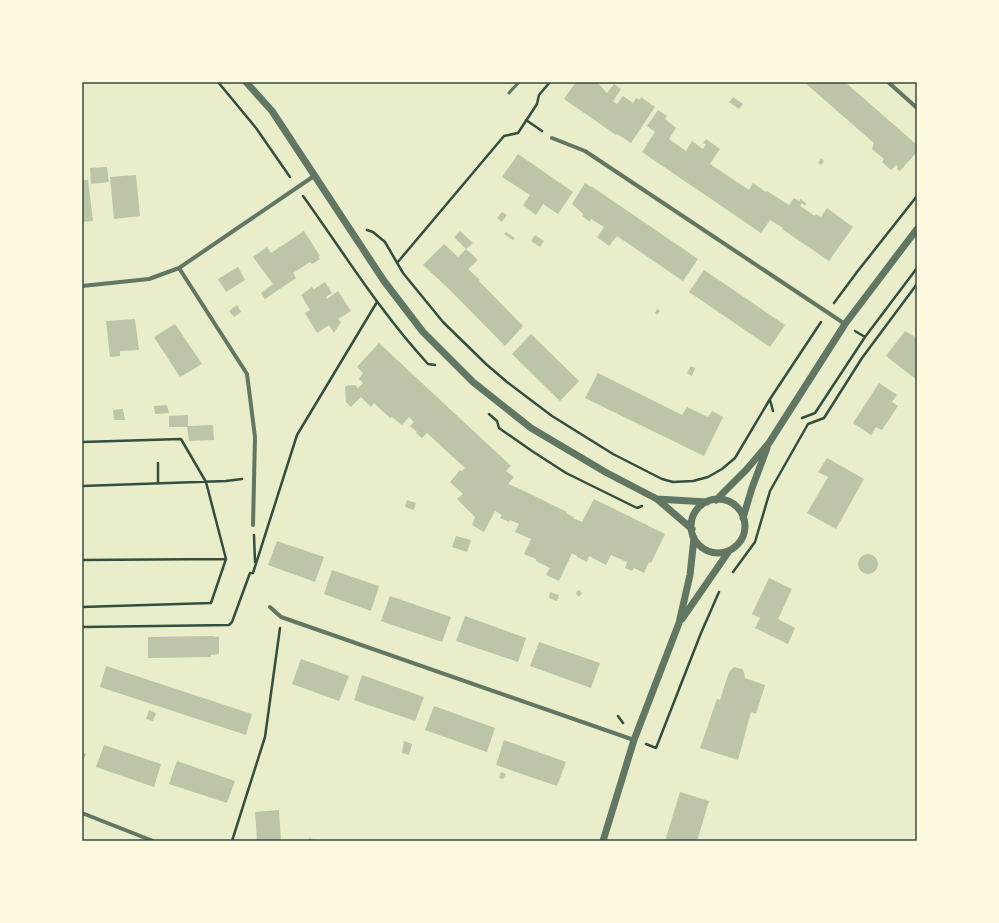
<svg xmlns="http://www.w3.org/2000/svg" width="999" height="923" font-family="Merriweather,serif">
	<rect width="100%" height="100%" fill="#e9edc9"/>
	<path fill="#bcc5a7" d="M 576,82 L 598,82 L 598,83 L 607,93 L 614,84 L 621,89 L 613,101 L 617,104 L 623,96 L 633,103 L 636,98 L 640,100 L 641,97 L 655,107 L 631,143 L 617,134 L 616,135 L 564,99 Z
		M 804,82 L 845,82 L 917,145 L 917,152 L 900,171 L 897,169 L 898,167 L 896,165 L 891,170 L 882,162 L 884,159 L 872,149 L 874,143 Z
		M 733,97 L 743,104 L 739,109 L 729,102 Z
		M 658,110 L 667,116 L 665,119 L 676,128 L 669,139 L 686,151 L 692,141 L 703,149 L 706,144 L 703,143 L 706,139 L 720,149 L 710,164 L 749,190 L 753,183 L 766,192 L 767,191 L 789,205 L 794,198 L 799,201 L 800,199 L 806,203 L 805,206 L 802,203 L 800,206 L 815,216 L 816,214 L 821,217 L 827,208 L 853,227 L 829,261 L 782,229 L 783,228 L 770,220 L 761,233 L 642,152 L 655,132 L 647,126 Z
		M 518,154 L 573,192 L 558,214 L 543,204 L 536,215 L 523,205 L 530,195 L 502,177 Z
		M 821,158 L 824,161 L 821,165 L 818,163 Z
		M 107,167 L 109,182 L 91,184 L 90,168 Z
		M 136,175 L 140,216 L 114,219 L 110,177 Z
		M 82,180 L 88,180 L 93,221 L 82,222 Z
		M 585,183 L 591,187 L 591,186 L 698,259 L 683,281 L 617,236 L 609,246 L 597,237 L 604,227 L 591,219 L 590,222 L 582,216 L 583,214 L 572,204 Z
		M 502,212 L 507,215 L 502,222 L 497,218 Z
		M 304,231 L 320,256 L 318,257 L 320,259 L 312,264 L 310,262 L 293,273 L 296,278 L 265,299 L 261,293 L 273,284 L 253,257 L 267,247 L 271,253 Z
		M 460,231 L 473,243 L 466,249 L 454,237 Z
		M 506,232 L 515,238 L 513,240 L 504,234 Z
		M 535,235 L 544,241 L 540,247 L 531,241 Z
		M 444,244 L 458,257 L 466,249 L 478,260 L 468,269 L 480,280 L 479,281 L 523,326 L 505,346 L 449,289 L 423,265 Z
		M 238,267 L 245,280 L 226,292 L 218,279 Z
		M 704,270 L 785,325 L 770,347 L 689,292 Z
		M 325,282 L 332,293 L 326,297 L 327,299 L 338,291 L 351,311 L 338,319 L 341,322 L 334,333 L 329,325 L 317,333 L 305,313 L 310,310 L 301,295 L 312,287 L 314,289 Z
		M 237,305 L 241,312 L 234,317 L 229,311 Z
		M 657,309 L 660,311 L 657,315 L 655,313 Z
		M 135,319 L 139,350 L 120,351 L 120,356 L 110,357 L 106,321 Z
		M 175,324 L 202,364 L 180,377 L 154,337 Z
		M 905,331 L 917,338 L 917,380 L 886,356 Z
		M 531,334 L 579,381 L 560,401 L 512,354 Z
		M 379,343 L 511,466 L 506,471 L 514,477 L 508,484 L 518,488 L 567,512 L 566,513 L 574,517 L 573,518 L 582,522 L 594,499 L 665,534 L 651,563 L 649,562 L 644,573 L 634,568 L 632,571 L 625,568 L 627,562 L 611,555 L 606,565 L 589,556 L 587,562 L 577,557 L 577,556 L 572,553 L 559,581 L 546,575 L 550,568 L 536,561 L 536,559 L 524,554 L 531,539 L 515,532 L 519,524 L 510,520 L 509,522 L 500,518 L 502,515 L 495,511 L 484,532 L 472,525 L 475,517 L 457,499 L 463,494 L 450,482 L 460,470 L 462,471 L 465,468 L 427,433 L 422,438 L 416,433 L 417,432 L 410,426 L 414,422 L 409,417 L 402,425 L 392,417 L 390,418 L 374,403 L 371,407 L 361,397 L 351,407 L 346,402 L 345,386 L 355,385 L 358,388 L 363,383 L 359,379 L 363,373 L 357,367 Z
		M 691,366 L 695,368 L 692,376 L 687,373 Z
		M 598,373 L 682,415 L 687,407 L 708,417 L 712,411 L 723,417 L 704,456 L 585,398 Z
		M 879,383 L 897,395 L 892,402 L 898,406 L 882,430 L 876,427 L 871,435 L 853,423 Z
		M 167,405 L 169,413 L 155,414 L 154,406 Z
		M 123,409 L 125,420 L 114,420 L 113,410 Z
		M 188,415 L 188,426 L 213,425 L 214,440 L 189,441 L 187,427 L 169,427 L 169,416 Z
		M 827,458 L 864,479 L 836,529 L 807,513 L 828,477 L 818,472 Z
		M 407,500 L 416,503 L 414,510 L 405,507 Z
		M 456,536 L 471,540 L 467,552 L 452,547 Z
		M 277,541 L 324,557 L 315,582 L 268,565 Z
		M858 564a10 10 0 1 1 20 0a10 10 0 1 1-20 0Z
		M 332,570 L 379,586 L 371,611 L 324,594 Z
		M 769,578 L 792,589 L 778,619 L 795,628 L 788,644 L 755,628 L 760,618 L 752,614 Z
		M 579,590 L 582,593 L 579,597 L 576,594 L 577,591 Z
		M 550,592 L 559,595 L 557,601 L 549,598 Z
		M 390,596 L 451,617 L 442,642 L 381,621 Z
		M 465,616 L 526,638 L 518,662 L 456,641 Z
		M 211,636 L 219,637 L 219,654 L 211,655 L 211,657 L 148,658 L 148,637 Z
		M 539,642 L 600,663 L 591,688 L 530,666 Z
		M 301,659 L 349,676 L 339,701 L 292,684 Z
		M 106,666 L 252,714 L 246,735 L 100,687 Z
		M 734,667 L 742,669 L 744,672 L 745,678 L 765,685 L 756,714 L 751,712 L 738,760 L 700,748 L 717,699 L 720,700 L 729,672 Z
		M 362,675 L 424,697 L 415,721 L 354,700 Z
		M 434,706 L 495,728 L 487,752 L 425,730 Z
		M 149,710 L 156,713 L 153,721 L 146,719 Z
		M 504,740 L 566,762 L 557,786 L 496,765 Z
		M 404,741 L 412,744 L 409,755 L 402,753 Z
		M 104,745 L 161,764 L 154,787 L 96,767 Z
		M 82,753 L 86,754 L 82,763 Z
		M 177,761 L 235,781 L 227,803 L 169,784 Z
		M 501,772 L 506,774 L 503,779 L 499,778 Z
		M 680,792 L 709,801 L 697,841 L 665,841 Z
		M 279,810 L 281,841 L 257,841 L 255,812 Z
		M 309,838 L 318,841 L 308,841 Z"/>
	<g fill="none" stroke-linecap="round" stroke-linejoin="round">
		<path stroke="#344e41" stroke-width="2.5" d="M 218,82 L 256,128 L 290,177
			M 526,120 L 542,131
			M 303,196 C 344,253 380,312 428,364 L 435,365
			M 367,230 L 373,232 L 385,242 L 403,273 L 443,322 L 486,364 L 507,382 L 552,416 L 613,454 L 662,479 L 673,482 L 693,481 L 708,477 L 722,469 L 735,458 L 770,399 L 821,322
			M 397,263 L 504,136 L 518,133 L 537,104 L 539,95 L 550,82
			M 834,303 L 857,272 L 917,196
			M 855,331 L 865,337
			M 770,400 L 773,411
			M 489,414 L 497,421 L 499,428 L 532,451 L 566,473 L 637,508 L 642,506
			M 802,418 L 815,413 L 865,337 L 917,268
			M 82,442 L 181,439 L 206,482 L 226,559 L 211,603 L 82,607
			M 158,463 L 158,483
			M 82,486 L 226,481 L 242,479
			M 254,535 L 255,562
			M 82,560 L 226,559
			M 733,572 L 755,542 L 770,491 L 808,424 L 824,418 L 862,358 L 917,284
			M 82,627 L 229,625 L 232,622 L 250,573 L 253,573 L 297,435 L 377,302
			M 618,716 L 623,723
			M 646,744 L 656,748 L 701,633 L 719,592
			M 232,841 L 265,737 L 280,628"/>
		<path stroke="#617663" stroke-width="3" d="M 509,93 L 519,82"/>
		<path stroke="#617663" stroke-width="4" d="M 888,82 L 917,108
			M 552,138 L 585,151 L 845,324
			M 179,268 L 247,374 L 255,437 L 253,525
			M 82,286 L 149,279 L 179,268 L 314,176
			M 270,607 L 281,617 L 634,740
			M 82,813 L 153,841"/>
		<path stroke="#617663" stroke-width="7" d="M 246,82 L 272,111 L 384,281 L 423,332 L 473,382 L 531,428 L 607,473 L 657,499 L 692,529
			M 657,499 L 707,502
			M691 526a27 27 0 1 1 54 0a27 27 0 1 1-54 0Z
			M 716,500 L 747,469 L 769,443 L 845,324 L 917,229
			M 743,518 L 752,488 L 767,448
			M 682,619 L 729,551
			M 603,841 L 634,740 L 679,623 L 690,575 L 694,538"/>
	</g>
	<rect width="999" height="923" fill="none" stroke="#fefae0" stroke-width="166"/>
	<rect x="83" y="83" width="833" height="757" fill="none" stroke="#344e41" stroke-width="1.5"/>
</svg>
